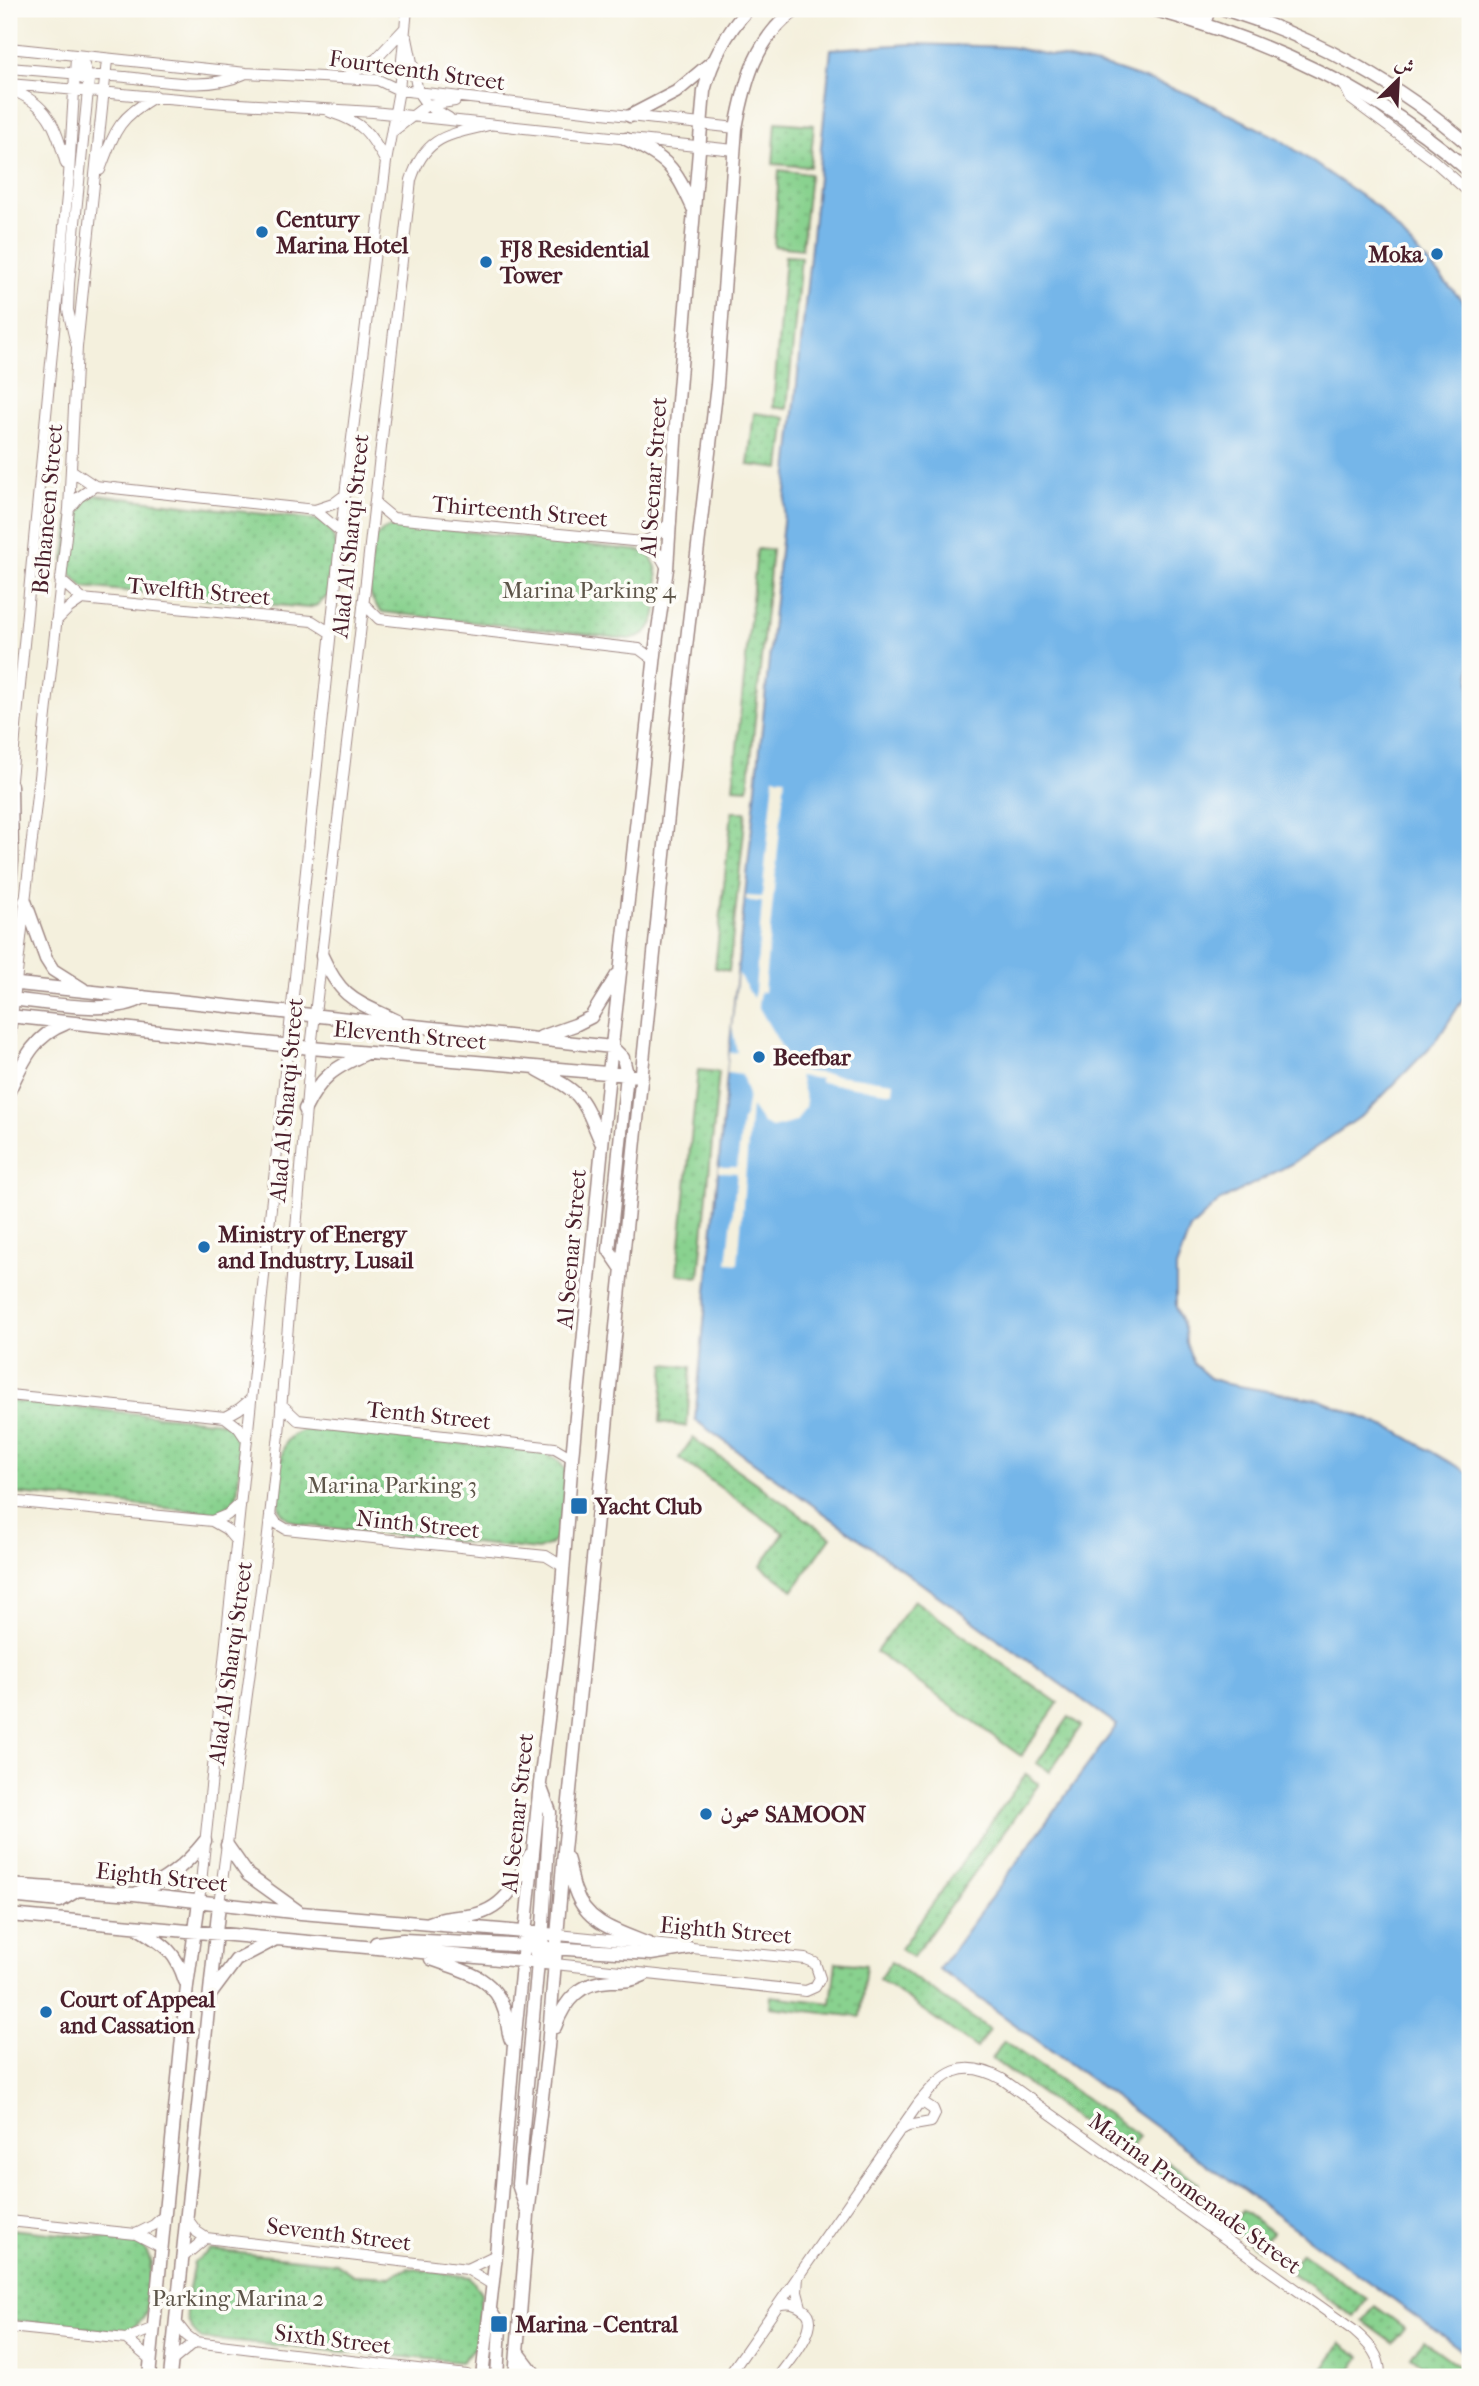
<svg xmlns="http://www.w3.org/2000/svg" width="1479" height="2386" font-family="'IM FELL French Canon',Amiri,serif">
	<defs>
		<pattern id="park-dots" width="8" height="8" patternUnits="userSpaceOnUse" patternTransform="scale(1.75)"><rect width="8" height="8" fill="#89d28f"/><path d="M2 2h.1M6 6h.1" fill="none" stroke="#78b47c" stroke-width="1.8" stroke-linecap="round"/></pattern>
	</defs>
	<rect width="100%" height="100%" fill="#fdfcf7"/>
	<filter id="ink" filterUnits="userSpaceOnUse"><feTurbulence type="fractalNoise" baseFrequency=".0143" numOctaves="2"/><feDisplacementMap in="SourceGraphic" scale="14" xChannelSelector="R" yChannelSelector="G"/><feConvolveMatrix kernelMatrix="1 2 1 2 8 2 1 2 1" color-interpolation-filters="sRGB"/></filter>
	<filter id="wash" filterUnits="userSpaceOnUse"><feTurbulence type="fractalNoise" baseFrequency=".00686" numOctaves="4" result="noise"/><feDisplacementMap in="SourceGraphic" scale="28" xChannelSelector="R" yChannelSelector="G"/><feGaussianBlur stdDeviation="1.57" result="paint"/><feColorMatrix in="noise" values="0 0 0 0 0 0 0 0 0 0 0 0 0 0 0 0 0 1.4 0 .05"/><feComposite in="paint" operator="in"/></filter>
	<g filter="url(#wash)">
		<rect width="100%" height="100%" fill="#f4f0dd"/>
		<path fill="url(#park-dots)" stroke="#6a785d" stroke-width="2" d="M 776,122 L 814,125 L 810,167 L 773,164 Z
			M 779,170 L 810,174 L 802,249 L 774,246 Z
			M 785,256 L 801,257 L 787,409 L 773,407 Z
			M 754,413 L 786,417 L 780,469 L 748,465 Z
			M 96,495 L 318,520 C 345,536 335,566 331,593 L 317,605 L 308,608 L 83,587 L 70,573 L 64,561 L 70,517 L 86,499 Z
			M 408,525 L 641,551 C 642,552 649,555 650,557 C 662,568 660,613 651,626 C 646,635 638,637 628,639 L 382,612 C 361,594 371,567 373,542 C 381,527 393,526 408,525 Z
			M 757,549 L 772,550 L 748,789 L 733,788 Z
			M 732,812 L 746,812 L 729,971 L 715,968 Z
			M 698,1070 L 719,1072 L 699,1277 L 677,1274 Z
			M 665,1364 L 691,1367 L 687,1427 L 660,1422 Z
			M 9,1401 L 221,1422 L 233,1428 L 242,1439 L 237,1496 L 232,1503 L 218,1513 L 9,1493 Z
			M 312,1428 L 533,1451 L 556,1458 L 568,1473 L 559,1537 L 550,1545 L 538,1550 L 302,1525 C 295,1522 287,1520 283,1514 C 274,1505 279,1449 288,1439 C 295,1432 303,1430 312,1428 Z
			M 693,1438 L 831,1537 L 793,1590 L 761,1566 L 784,1533 L 679,1458 Z
			M 914,1600 L 1058,1703 L 1021,1756 L 876,1652 Z
			M 1069,1717 L 1081,1726 L 1049,1772 L 1037,1763 Z
			M 1026,1774 L 1039,1784 L 913,1957 L 900,1949 Z
			M 836,1962 L 866,1965 L 860,2017 L 770,2007 L 771,1996 L 831,2003 Z
			M 891,1962 L 989,2029 L 977,2048 L 879,1979 Z
			M 1004,2041 L 1139,2136 L 1126,2154 L 992,2059 Z
			M 1163,2158 L 1199,2183 L 1188,2199 L 1152,2173 Z
			M 1242,2210 L 1272,2232 L 1259,2250 L 1229,2228 Z
			M 9,2229 L 132,2241 L 145,2249 L 151,2262 L 146,2314 L 140,2322 L 125,2333 L 9,2320 Z
			M 211,2250 L 336,2263 L 353,2275 L 390,2277 L 408,2268 L 470,2277 L 481,2293 L 476,2347 L 461,2362 L 202,2339 C 176,2322 190,2289 194,2262 Z
			M 1302,2253 L 1367,2299 L 1354,2317 L 1289,2271 Z
			M 1375,2306 L 1405,2328 L 1393,2343 L 1363,2321 Z
			M 1423,2340 L 1470,2374 L 1470,2377 L 1440,2377 L 1411,2357 Z
			M 1341,2343 L 1361,2357 L 1347,2377 L 1318,2377 Z"/>
		<path fill="#74b6e9" stroke="#5f6a8a" stroke-width="2" d="M 912,44 L 1011,47 L 1112,68 L 1189,94 L 1278,138 L 1376,206 L 1461,299 L 1470,312 L 1470,988 L 1437,1040 L 1366,1113 L 1293,1163 L 1218,1202 L 1190,1229 L 1176,1268 L 1176,1307 L 1185,1331 L 1186,1343 L 1194,1364 L 1210,1378 L 1227,1384 L 1320,1400 L 1396,1431 L 1470,1474 L 1470,2356 L 939,1969 L 1117,1725 L 695,1420 L 729,1053 L 831,49 Z"/>
		<path fill="#f4f0dd" d="M 774,777 L 785,778 L 764,992 L 760,992 L 758,1006 L 795,1070 L 894,1082 L 893,1093 L 820,1082 L 820,1079 L 799,1076 L 806,1100 L 805,1107 L 796,1122 L 772,1128 L 763,1124 L 751,1107 L 738,1264 L 727,1263 L 737,1173 L 718,1172 L 718,1167 L 737,1167 L 742,1120 L 744,1119 L 748,1095 L 742,1075 L 727,1073 L 729,1053 L 737,1052 L 732,1027 L 738,973 L 753,998 L 755,991 L 762,902 L 746,901 L 746,896 L 762,897 Z"/>
	</g>
	<g filter="url(#ink)">
		<g fill="none" stroke-linecap="round" stroke-linejoin="round">
			<g stroke="#9f8884" stroke-width="12">
				<path id="minor" d="M 407,38 L 418,92 L 427,105 L 449,118
					M 9,48 L 246,73 L 378,80 L 399,90 L 736,128
					M 9,68 L 81,74
					M 347,76 L 376,59 L 405,28
					M 83,79 C 97,74 112,76 126,77 C 165,81 208,91 244,74
					M 1343,82 L 1351,99 L 1433,160 L 1470,193
					M 9,84 L 224,103 L 373,112 L 734,150
					M 9,89 C 49,104 55,125 66,164
					M 330,112 C 364,123 369,132 386,162
					M 392,132 L 427,105 L 455,101
					M 100,170 C 115,130 118,118 156,96
					M 76,344 L 68,310 L 69,284 L 89,80 L 84,65 L 76,57
					M 71,470 L 95,486 L 315,510 L 333,504 L 345,495
					M 375,503 L 393,518 L 643,542 L 659,554 L 667,568
					M 69,509 L 79,497 L 95,486
					M 315,510 L 341,532
					M 643,542 L 654,537 L 671,522
					M 60,580 L 82,599 L 312,621 L 331,633
					M 364,604 L 379,619 L 639,649 L 654,660
					M 56,621 L 69,608 L 82,599
					M 10,790 L 69,175 L 76,57
					M 9,1045 L 69,509 L 77,347 L 107,60
					M 9,1395 L 225,1417 L 238,1427 L 246,1439
					M 281,1404 L 298,1420 L 555,1448 L 572,1458
					M 225,1417 L 239,1409 L 251,1399
					M 9,1501 L 212,1521 L 226,1529 L 236,1541
					M 270,1514 L 276,1523 L 286,1529 L 546,1556 L 564,1567
					M 212,1521 L 227,1515 L 240,1503
					M 199,1902 L 345,495 L 386,162 L 399,90 L 407,9
					M 219,1904 L 267,1544 L 279,1434 L 311,1048 L 360,634 L 411,180 C 425,136 448,135 489,125
					M 555,1964 L 806,1991 L 815,1987 L 820,1978 L 815,1963 L 805,1959 L 558,1935
					M 899,2131 L 908,2126 L 931,2122 L 935,2114 L 933,2109 L 924,2103 L 918,2104
					M 186,2217 L 197,2232 L 206,2238 L 467,2269 L 493,2285
					M 9,2221 L 136,2234 L 161,2247
					M 136,2234 L 154,2225 L 164,2216
					M 182,2258 L 206,2238
					M 467,2269 L 496,2255
					M 798,2276 L 797,2292 L 801,2307
					M 778,2305 C 788,2302 795,2303 804,2310 C 824,2323 788,2363 778,2377
					M 175,2321 L 186,2335 L 195,2342 L 467,2375
					M 9,2327 L 126,2339 L 154,2328
					M 126,2339 L 151,2360
					M 172,2361 L 195,2342
					M 728,2377 L 918,2104 C 944,2072 962,2057 1002,2079 L 1353,2330 C 1369,2344 1381,2355 1380,2377"/>
			</g>
			<g stroke="#9f8884" stroke-width="15">
				<path id="tertiary" d="M 1152,9 C 1269,41 1379,91 1470,172
					M 1224,9 C 1314,37 1400,84 1470,146
					M 1204,24 L 1209,9
					M 630,116 L 676,92 L 713,61
					M 626,139 C 668,159 674,166 693,208
					M 9,893 L 12,861 L 11,785
					M 25,901 L 46,959 L 53,970 L 83,989
					M 322,956 C 342,1000 356,1001 397,1021
					M 9,983 L 612,1047
					M 9,999 C 46,1002 113,1017 144,997
					M 9,1016 L 311,1048 L 642,1076
					M 541,1037 L 575,1025 L 591,1017 L 617,975
					M 612,1047 L 623,1058 L 627,1074 L 609,1250 L 622,1269
					M 538,1070 C 584,1095 581,1095 601,1142
					M 9,1091 C 23,1062 33,1036 65,1024
					M 305,1109 C 321,1076 334,1068 367,1053
					M 541,1788 L 550,1812 L 542,1941 L 548,1956 L 555,1964
					M 227,1845 L 248,1875 L 298,1911
					M 567,1858 C 571,1869 571,1880 575,1890 C 586,1924 619,1932 649,1944
					M 9,1885 L 134,1894 L 301,1913 L 558,1935
					M 137,1893 C 165,1882 186,1865 205,1841
					M 9,1896 L 60,1901 L 78,1890
					M 9,1915 L 555,1964
					M 429,1923 C 442,1918 454,1917 467,1916 C 503,1912 516,1885 530,1855
					M 139,1929 C 165,1945 176,1952 185,1981
					M 526,1933 L 534,1946 L 538,1962 L 518,2184 L 527,2211
					M 376,1943 L 403,1940 L 532,1946
					M 550,1948 L 651,1954 L 689,1948
					M 431,1959 C 463,1971 494,1975 505,2012 C 508,2022 507,2031 511,2040
					M 210,1995 L 236,1960 L 274,1940
					M 555,2027 C 565,1999 581,1982 611,1981 C 625,1981 632,1981 644,1975
					M 490,2310 L 500,2327 L 497,2377
					M 518,2352 L 537,2377
					M 149,2377 L 187,1986 L 199,1902
					M 170,2377 L 219,1904
					M 482,2377 L 496,2255 L 514,2045 L 540,1783 L 557,1648 L 572,1458 L 609,1073 L 657,636 L 667,569 L 676,425 L 704,91 C 712,60 726,33 748,9
					M 515,2377 L 528,2215 L 548,2047 L 564,1851 L 617,1317 L 680,698 L 717,385 L 736,128 C 745,81 756,37 797,9"/>
			</g>
			<use href="#minor" stroke="#fff" stroke-width="10"/>
			<use href="#tertiary" stroke="#fff" stroke-width="12"/>
		</g>
	</g>
	<g fill="#1f6fb2" stroke="#fdfcf7" stroke-width="2.5">
		<circle cx="262" cy="232" r="7"/>
		<circle cx="1437" cy="254" r="7"/>
		<circle cx="486" cy="262" r="7"/>
		<circle cx="759" cy="1057" r="7"/>
		<circle cx="204" cy="1247" r="7"/>
		<rect x="570" y="1497" width="18" height="18" rx="3.5"/>
		<circle cx="706" cy="1814" r="7"/>
		<circle cx="46" cy="2012" r="7"/>
		<rect x="490" y="2315" width="18" height="18" rx="3.5"/>
	</g>
	<g text-anchor="middle" stroke-width="7" stroke-linejoin="round" paint-order="stroke">
		<g font-size="23" fill="#4a1f2b" stroke="#fdfcf7">
			<text transform="translate(417 70) rotate(8)" y="8">Fourteenth Street</text>
			<text transform="translate(653 477) rotate(-86)" y="8">Al Seenar Street</text>
			<text transform="translate(47 509) rotate(-85)" y="8">Belhaneen Street</text>
			<text transform="translate(520 511) rotate(5)" y="8">Thirteenth Street</text>
			<text transform="translate(350 536) rotate(-84)" y="8">Alad Al Sharqi Street</text>
			<text transform="translate(199 591) rotate(5)" y="8">Twelfth Street</text>
			<text transform="translate(410 1035) rotate(5)" y="8">Eleventh Street</text>
			<text transform="translate(286 1100) rotate(-85)" y="8">Alad Al Sharqi Street</text>
			<text transform="translate(571 1249) rotate(-85)" y="8">Al Seenar Street</text>
			<text transform="translate(429 1415) rotate(6)" y="8">Tenth Street</text>
			<text transform="translate(418 1524) rotate(6)" y="8">Ninth Street</text>
			<text transform="translate(230 1663) rotate(-82)" y="8">Alad Al Sharqi Street</text>
			<text transform="translate(517 1813) rotate(-84)" y="8">Al Seenar Street</text>
			<text transform="translate(162 1877) rotate(6)" y="8">Eighth Street</text>
			<text transform="translate(726 1930) rotate(5)" y="8">Eighth Street</text>
			<text transform="translate(1195 2193) rotate(36)" y="8">Marina Promenade Street</text>
			<text transform="translate(339 2234) rotate(7)" y="8">Seventh Street</text>
			<text transform="translate(333 2339) rotate(7)" y="8">Sixth Street</text>
		</g>
		<g font-size="23" font-weight="bold" fill="#4a1f2b" stroke="#fdfcf7" text-anchor="start">
			<text x="276" y="227">Century<tspan x="276" dy="26">Marina Hotel</tspan></text>
			<text x="500" y="257">FJ8 Residential<tspan x="500" dy="26">Tower</tspan></text>
			<text x="1423" y="262" text-anchor="end">Moka</text>
			<text x="773" y="1065">Beefbar</text>
			<text x="218" y="1242">Ministry of Energy<tspan x="218" dy="26">and Industry, Lusail</tspan></text>
			<text x="595" y="1514">Yacht Club</text>
			<text x="720" y="1822">صمون SAMOON</text>
			<text x="60" y="2007">Court of Appeal<tspan x="60" dy="26">and Cassation</tspan></text>
			<text x="515" y="2332">Marina - Central</text>
		</g>
		<g font-size="23" fill="#5d5549" stroke="#fdfcf7">
			<text x="589" y="598">Marina Parking 4</text>
			<text x="392" y="1493">Marina Parking 3</text>
			<text x="238" y="2306">Parking Marina 2</text>
		</g>
	</g>
	<rect width="1479" height="2386" fill="none" stroke="#fdfcf7" stroke-width="35"/>
	<g transform="translate(1398 80) rotate(24)" stroke="#fdfcf7" stroke-width="5" paint-order="stroke">
	<path d="M0-5L12 26L0 18L-12 26Z" fill="#4a1f2b"/>
	<text y="-10" font-size="19" font-weight="bold" text-anchor="middle" fill="#4a1f2b">ش</text>
	</g>
</svg>
